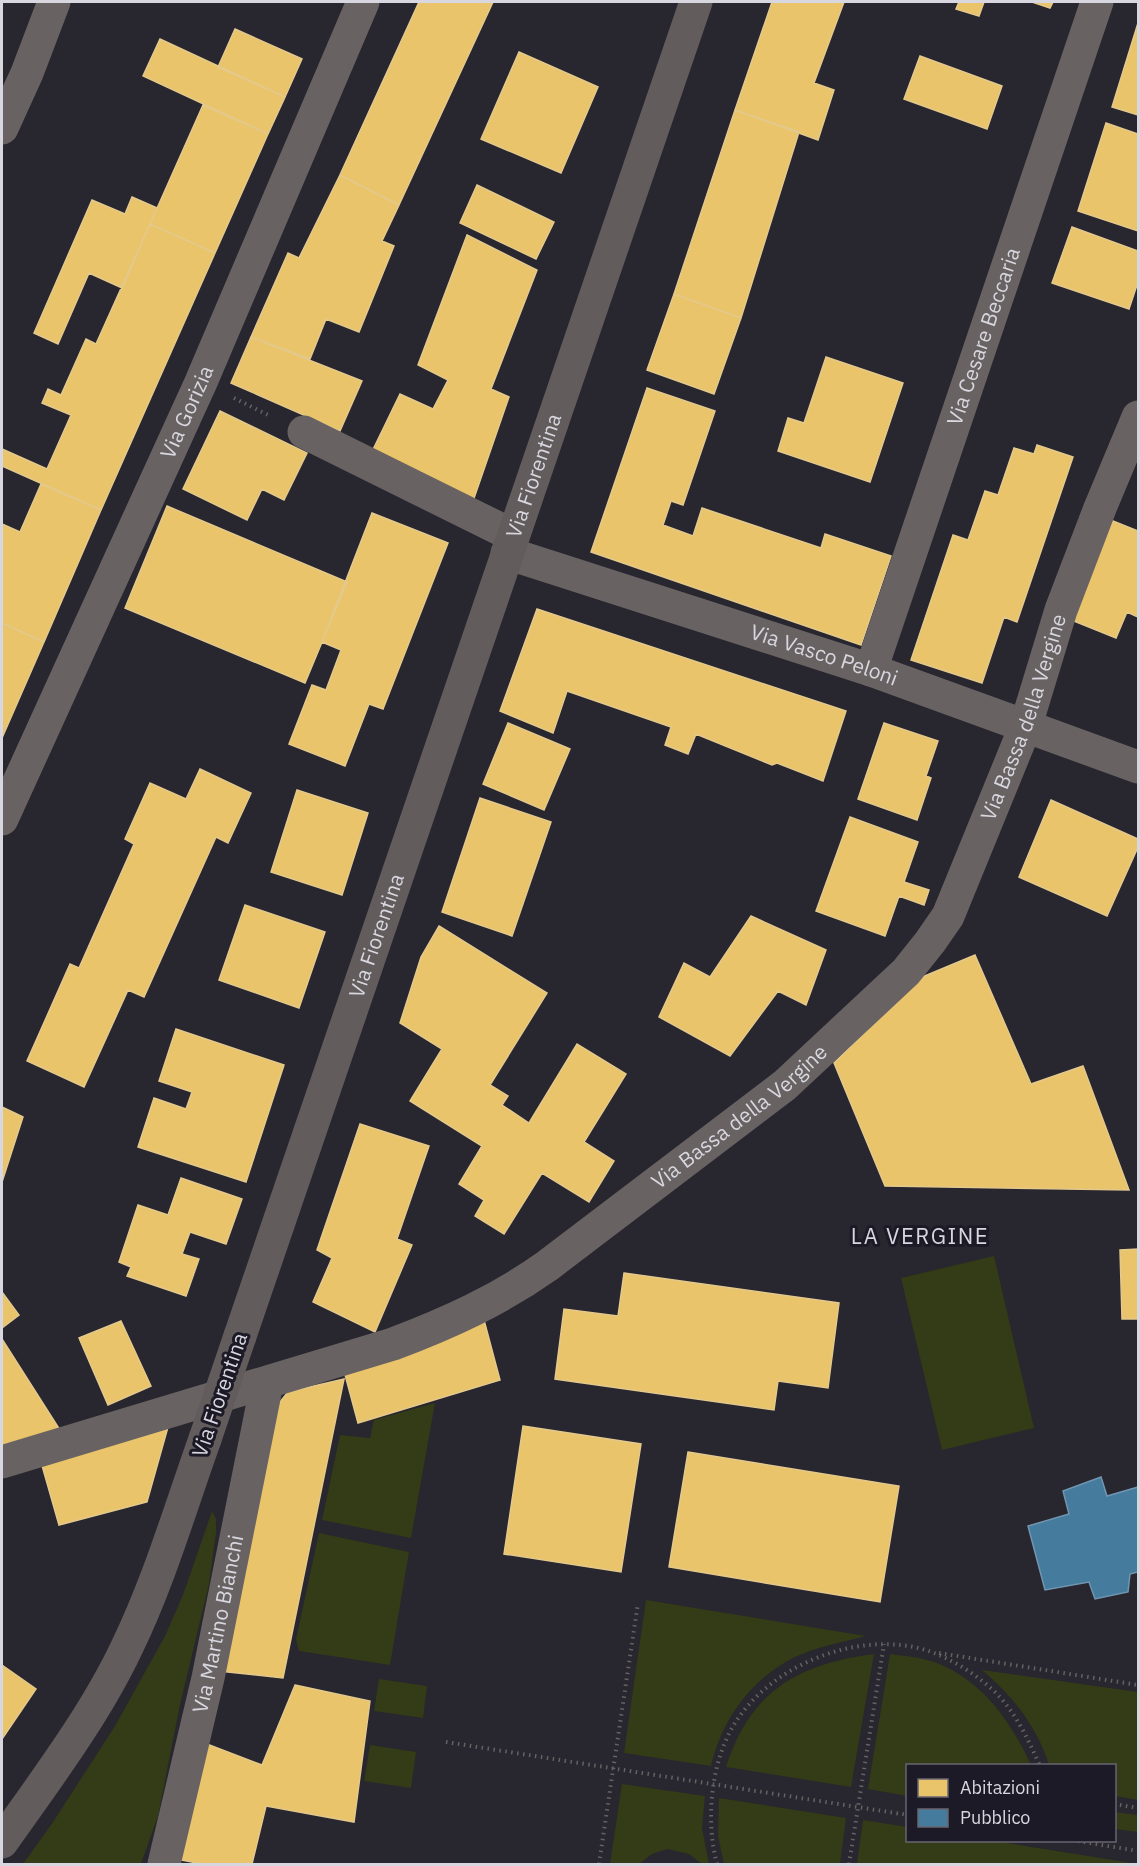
<svg xmlns="http://www.w3.org/2000/svg" width="1140" height="1866" font-family="'IBM Plex Sans',sans-serif">
	<rect width="100%" height="100%" fill="#28262e"/>
	<path fill="#333b17" d="M 994,1256 L 1034,1428 L 942,1450 L 901,1278 Z
		M 435,1403 L 411,1538 L 322,1520 L 340,1435 L 370,1438 L 374,1420 Z
		M 212,1511 L 216,1519 L 216,1533 L 209,1584 L 180,1705 L 158,1816 L 141,1864 L 23,1864 L 53,1822 L 115,1726 L 165,1636 L 183,1595 Z
		M 319,1533 L 409,1552 L 390,1665 L 299,1651 L 296,1639 Z
		M 646,1600 L 866,1636 C 842,1642 817,1647 795,1657 C 751,1679 722,1719 711,1766 L 624,1753 Z
		M 874,1654 L 851,1787 L 726,1767 C 750,1691 798,1664 874,1654 Z
		M 890,1654 C 904,1656 918,1657 931,1661 C 980,1677 1011,1721 1031,1765 L 908,1766 L 907,1796 L 868,1789 Z
		M 982,1670 L 1138,1692 L 1138,1800 L 1115,1796 L 1114,1766 L 1049,1765 C 1037,1727 1013,1696 982,1670 Z
		M 379,1679 L 427,1686 L 423,1718 L 374,1711 Z
		M 370,1745 L 416,1752 L 411,1788 L 364,1781 Z
		M 622,1784 L 705,1796 L 702,1828 L 709,1864 L 702,1864 L 689,1854 L 667,1849 L 652,1854 L 639,1864 L 610,1864 Z
		M 719,1798 L 846,1818 L 840,1864 L 724,1864 L 718,1836 Z
		M 1114,1812 L 1138,1815 L 1138,1832 L 1115,1829 Z
		M 863,1820 L 907,1827 L 908,1840 L 995,1841 L 1138,1864 L 857,1864 Z"/>
	<path fill="#e9c46a" stroke="#e4c98d" stroke-width="1.5" d="M 419,2 L 493,2 L 399,205 L 340,175 Z
		M 772,2 L 844,2 L 814,83 L 834,90 L 818,140 L 735,110 Z
		M 959,2 L 984,2 L 979,16 L 956,9 Z
		M 1032,2 L 1053,2 L 1050,8 Z
		M 1138,23 L 1138,115 L 1112,107 Z
		M 235,29 L 302,59 L 285,97 L 218,67 Z
		M 160,39 L 285,97 L 268,134 L 143,76 Z
		M 519,52 L 598,87 L 561,173 L 481,139 Z
		M 920,56 L 1002,86 L 987,129 L 904,99 Z
		M 203,105 L 268,134 L 215,253 L 150,224 Z
		M 735,110 L 799,132 L 741,318 L 674,294 Z
		M 1106,123 L 1138,134 L 1138,231 L 1078,211 Z
		M 340,175 L 399,205 L 382,241 L 394,246 L 359,332 L 326,319 L 310,359 L 251,337 L 288,253 L 299,258 Z
		M 477,185 L 554,222 L 536,259 L 460,223 Z
		M 132,197 L 157,208 L 122,288 L 89,273 L 58,344 L 34,333 L 92,200 L 125,214 Z
		M 150,224 L 215,253 L 101,510 L 2,466 L 2,449 L 47,469 L 71,415 L 42,403 L 48,389 L 61,395 L 86,339 L 96,344 Z
		M 1072,227 L 1138,251 L 1138,282 L 1129,309 L 1052,283 Z
		M 467,235 L 537,270 L 491,389 L 509,397 L 472,504 L 369,458 L 400,394 L 433,409 L 448,380 L 418,365 Z
		M 674,294 L 741,318 L 714,394 L 647,370 Z
		M 251,337 L 362,381 L 340,431 L 231,383 Z
		M 826,357 L 903,383 L 870,482 L 778,451 L 788,418 L 804,423 Z
		M 647,388 L 715,411 L 683,505 L 671,501 L 663,525 L 693,536 L 702,508 L 821,548 L 825,534 L 891,556 L 861,645 L 591,552 Z
		M 220,411 L 307,453 L 284,500 L 262,489 L 247,520 L 183,489 Z
		M 1037,445 L 1073,457 L 1017,622 L 1004,617 L 982,683 L 911,660 L 953,535 L 968,540 L 985,491 L 998,495 L 1014,448 L 1034,454 Z
		M 41,484 L 101,510 L 44,642 L 2,623 L 2,524 L 20,532 Z
		M 167,506 L 347,582 L 305,683 L 125,608 Z
		M 372,513 L 448,543 L 383,709 L 369,704 L 345,766 L 289,744 L 312,685 L 326,690 L 341,650 L 322,642 Z
		M 1108,519 L 1138,531 L 1138,617 L 1127,612 L 1116,638 L 1069,619 Z
		M 537,609 L 846,711 L 823,781 L 777,763 L 772,765 L 696,734 L 688,754 L 665,745 L 671,727 L 567,691 L 553,733 L 500,711 Z
		M 2,623 L 44,642 L 2,738 Z
		M 508,723 L 570,749 L 544,810 L 483,784 Z
		M 884,723 L 938,741 L 926,776 L 931,778 L 917,820 L 858,799 Z
		M 200,769 L 251,793 L 228,843 L 216,837 L 144,997 L 128,990 L 84,1087 L 27,1061 L 70,964 L 79,968 L 134,844 L 125,839 L 150,783 L 186,799 Z
		M 297,790 L 368,813 L 342,895 L 271,872 Z
		M 480,798 L 551,822 L 512,936 L 442,912 Z
		M 1051,800 L 1138,839 L 1138,847 L 1107,916 L 1019,877 Z
		M 850,817 L 918,842 L 904,882 L 929,890 L 924,905 L 899,896 L 885,936 L 816,911 Z
		M 245,905 L 325,932 L 299,1008 L 219,980 Z
		M 751,916 L 826,950 L 806,1005 L 778,991 L 730,1056 L 659,1017 L 684,963 L 710,977 Z
		M 439,926 L 547,993 L 490,1085 L 508,1096 L 502,1105 L 529,1123 L 577,1044 L 626,1074 L 584,1142 L 614,1161 L 589,1202 L 542,1173 L 504,1234 L 475,1216 L 484,1200 L 459,1184 L 482,1146 L 410,1101 L 442,1049 L 400,1023 L 421,957 Z
		M 975,955 L 1031,1084 L 1083,1066 L 1129,1190 L 885,1186 L 834,1063 L 920,978 Z
		M 176,1029 L 284,1065 L 246,1182 L 138,1147 L 154,1098 L 186,1109 L 192,1092 L 159,1081 Z
		M 2,1107 L 23,1117 L 2,1182 Z
		M 360,1124 L 429,1146 L 397,1239 L 412,1245 L 375,1332 L 313,1302 L 332,1258 L 317,1250 Z
		M 181,1178 L 242,1199 L 226,1244 L 190,1232 L 182,1254 L 199,1259 L 186,1296 L 127,1276 L 131,1267 L 119,1262 L 138,1205 L 168,1215 Z
		M 1138,1249 L 1138,1319 L 1122,1319 L 1120,1250 Z
		M 624,1273 L 839,1303 L 828,1388 L 778,1381 L 774,1410 L 555,1379 L 564,1309 L 618,1316 Z
		M 2,1292 L 19,1315 L 2,1328 Z
		M 484,1320 L 500,1380 L 358,1423 L 344,1371 Z
		M 121,1321 L 151,1386 L 108,1405 L 79,1338 Z
		M 2,1339 L 60,1430 L 2,1445 Z
		M 344,1379 L 283,1678 L 219,1671 L 267,1418 L 288,1392 Z
		M 523,1426 L 641,1444 L 621,1572 L 504,1554 Z
		M 168,1427 L 147,1502 L 59,1525 L 41,1462 Z
		M 688,1452 L 899,1486 L 880,1602 L 669,1567 Z
		M 2,1665 L 36,1689 L 2,1739 Z
		M 295,1685 L 370,1701 L 354,1822 L 266,1806 L 252,1864 L 202,1864 L 181,1860 L 207,1744 L 262,1765 Z"/>
	<path fill="#457b9d" stroke="#7196b1" stroke-width="1.5" d="M 1101,1477 L 1107,1496 L 1138,1487 L 1138,1572 L 1130,1574 L 1128,1592 L 1095,1599 L 1089,1582 L 1045,1590 L 1028,1526 L 1069,1514 L 1063,1491 Z"/>
	<g fill="none" stroke-linecap="round" stroke-linejoin="round">
		<path stroke="#656264" stroke-width="4" stroke-dasharray="1.5 4.5" stroke-linecap="butt" d="M 234,398 L 270,416
			M 939,1653 L 1138,1685
			M 446,1742 L 908,1815
			M 1114,1804 L 1138,1808
			M 1072,1840 L 1138,1851
			M 599,1864 L 638,1603
			M 717,1864 C 705,1820 711,1758 737,1720 C 776,1661 868,1627 934,1653 C 957,1662 978,1676 995,1692 C 1016,1713 1028,1739 1040,1766
			M 849,1864 L 884,1644"/>
		<g stroke="#696262" stroke-width="33">
			<path d="M 2,128 L 27,73 L 54,2"/>
			<path d="M 304,432 L 512,535"/>
			<path id="s1" d="M 507,553 L 871,670 L 1138,767"/>
			<path id="s2" d="M 871,670 L 1097,2"/>
			<path id="s3" d="M 2,819 L 201,382 L 363,2"/>
			<path id="s4" d="M 2,1462 L 393,1344 C 449,1323 499,1300 547,1266 L 785,1085 L 906,972 L 930,942 L 948,916 L 1026,725 L 1061,610 L 1100,508 L 1138,417"/>
			<path id="s5" d="M 164,1864 L 208,1678 L 267,1383"/>
		</g>
		<g stroke="#635c5d" stroke-width="33">
			<path id="s6" d="M 240,1336 L 696,2"/>
			<path d="M 2,1842 C 45,1781 95,1715 127,1647 C 159,1581 180,1509 205,1439"/>
		</g>
		<path stroke="#635c5d" stroke-width="33" d="M 205,1439 L 240,1336"/>
	</g>
	<g text-anchor="middle" stroke-width="6" stroke-linejoin="round" paint-order="stroke">
		<g font-size="21" fill="#d8d6df" stroke="#1d1a27">
			<text dy="7" stroke="none"><textPath href="#s2" startOffset="352">Via Cesare Beccaria</textPath></text>
			<text dy="7" stroke="none"><textPath href="#s3" startOffset="447">Via Gorizia</textPath></text>
			<text dy="7" stroke="none"><textPath href="#s6" startOffset="909">Via Fiorentina</textPath></text>
			<text dy="7" stroke="none"><textPath href="#s1" startOffset="333">Via Vasco Peloni</textPath></text>
			<text dy="7" stroke="none"><textPath href="#s4" startOffset="1329">Via Bassa della Vergine</textPath></text>
			<text dy="7" stroke="none"><textPath href="#s6" startOffset="423">Via Fiorentina</textPath></text>
			<text dy="7" stroke="none"><textPath href="#s4" startOffset="825">Via Bassa della Vergine</textPath></text>
			<text transform="translate(220 1395) rotate(-71)" y="7">Via Fiorentina</text>
			<text dy="7" stroke="none"><textPath href="#s5" startOffset="246">Via Martino Bianchi</textPath></text>
		</g>
		<g font-size="22" letter-spacing="1.5" fill="#d8d6df" stroke="#1d1a27">
			<text x="920" y="1244">LA VERGINE</text>
		</g>
	</g>
	<rect width="1140" height="1866" fill="none" stroke="#d8d6df" stroke-width="6"/>
	<rect x="906" y="1764" width="210" height="78" fill="#1d1a27" stroke="#686571" stroke-width="1.5"/>
	<rect x="918" y="1779" width="30" height="18" fill="#e9c46a" stroke="#686571" stroke-width="1.5"/>
	<text x="960" y="1794" font-size="18" fill="#d8d6df">Abitazioni</text>
	<rect x="918" y="1809" width="30" height="18" fill="#457b9d" stroke="#686571" stroke-width="1.5"/>
	<text x="960" y="1824" font-size="18" fill="#d8d6df">Pubblico</text>
</svg>
